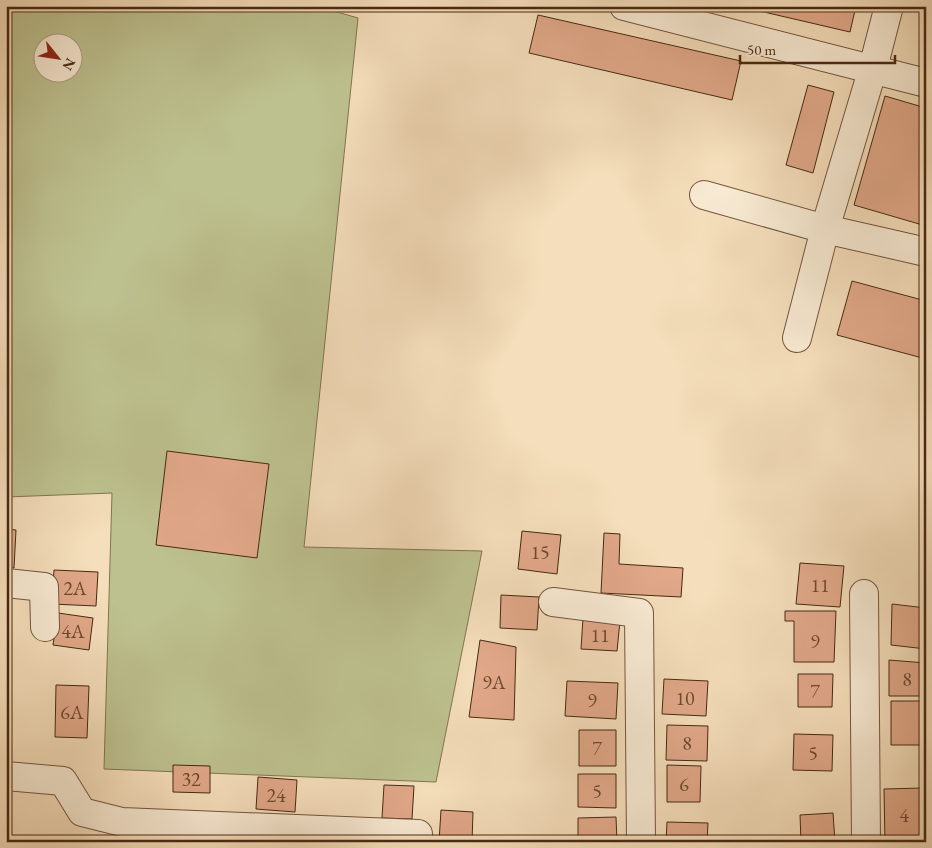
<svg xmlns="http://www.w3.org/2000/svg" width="932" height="848" font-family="'EB Garamond',serif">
	<rect width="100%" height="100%" fill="#f5debb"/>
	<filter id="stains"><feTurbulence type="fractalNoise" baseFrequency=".004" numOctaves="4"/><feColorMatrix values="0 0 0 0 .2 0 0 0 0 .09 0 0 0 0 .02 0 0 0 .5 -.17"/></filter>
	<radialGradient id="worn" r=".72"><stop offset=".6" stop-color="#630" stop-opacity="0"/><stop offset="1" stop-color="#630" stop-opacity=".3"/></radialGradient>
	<path fill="#bdc18f" stroke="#827550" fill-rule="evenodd" d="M 6,6 L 316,6 L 358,18 L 304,547 L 482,551 L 436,782 L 104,769 L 112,493 L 6,497 ZM 42,42 L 72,42 L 72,72 L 42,72 Z"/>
	<path fill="#e1a889" stroke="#472911" d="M 738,6 L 856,6 L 850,32 Z
		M 538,15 L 741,61 L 732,100 L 529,53 Z
		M 808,85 L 834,92 L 813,173 L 786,165 Z
		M 885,96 L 926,108 L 926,226 L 854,205 Z
		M 852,281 L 926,301 L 926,359 L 837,335 Z
		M 167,451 L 269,464 L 257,558 L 156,545 Z
		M 6,529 L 16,530 L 14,568 L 6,567 Z
		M 522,531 L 561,535 L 557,574 L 518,569 Z
		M 604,533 L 620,534 L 619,564 L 683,568 L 681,597 L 601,593 Z
		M 800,563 L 844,566 L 840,607 L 796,604 Z
		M 54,570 L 98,572 L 96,606 L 52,604 Z
		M 501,595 L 539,597 L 537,630 L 500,628 Z
		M 892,604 L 926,608 L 926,649 L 891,645 Z
		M 785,611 L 836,611 L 834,662 L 794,662 L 794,621 L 785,621 Z
		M 58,613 L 93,618 L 89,650 L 53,645 Z
		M 583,618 L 620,621 L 617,651 L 581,649 Z
		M 480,640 L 516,647 L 514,720 L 469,717 Z
		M 889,660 L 926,663 L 926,696 L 889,696 Z
		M 798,674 L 833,674 L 832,707 L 798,707 Z
		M 664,679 L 708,681 L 706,716 L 662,714 Z
		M 567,681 L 618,683 L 616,719 L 565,716 Z
		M 56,685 L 89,686 L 87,738 L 55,737 Z
		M 891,701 L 926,701 L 926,745 L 891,745 Z
		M 667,725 L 708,726 L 707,761 L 666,760 Z
		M 579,730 L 616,730 L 616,766 L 579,766 Z
		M 794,734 L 833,735 L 832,771 L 793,770 Z
		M 173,765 L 210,766 L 210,793 L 173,792 Z
		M 667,765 L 701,766 L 700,802 L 667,802 Z
		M 578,774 L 616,774 L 616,808 L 578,807 Z
		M 258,777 L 297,780 L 295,812 L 256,809 Z
		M 384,785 L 414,786 L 412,819 L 382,818 Z
		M 923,788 L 924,842 L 885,842 L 884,789 Z
		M 441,810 L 473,812 L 472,842 L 439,842 Z
		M 833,813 L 835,842 L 801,842 L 800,815 Z
		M 616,817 L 617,842 L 578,842 L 578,818 Z
		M 667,822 L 708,823 L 707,842 L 666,842 Z"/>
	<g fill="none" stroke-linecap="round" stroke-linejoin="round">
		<g stroke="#72563c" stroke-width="30">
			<path id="minor" d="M 624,6 L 926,83
				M 704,195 L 825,229 L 926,252
				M 797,338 L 825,229 L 873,68 L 889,6
				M 6,583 L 44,587 L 45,627
				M 864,594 L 866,842
				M 553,602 L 639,613 L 641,842
				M 6,776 L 63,781 L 82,812 L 122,822 L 418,834"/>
		</g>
		<use href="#minor" stroke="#f8ead3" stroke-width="28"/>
	</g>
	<g text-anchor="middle" stroke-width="5" stroke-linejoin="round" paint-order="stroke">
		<g font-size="20" fill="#6e492f">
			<text x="540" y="559">15</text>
			<text x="820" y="592">11</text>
			<text x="75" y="595">2А</text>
			<text x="73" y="638">4А</text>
			<text x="600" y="642">11</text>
			<text x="815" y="648">9</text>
			<text x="907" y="686">8</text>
			<text x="494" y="689">9А</text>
			<text x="815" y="698">7</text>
			<text x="685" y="705">10</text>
			<text x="592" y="707">9</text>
			<text x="72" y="719">6А</text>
			<text x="687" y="750">8</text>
			<text x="597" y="755">7</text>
			<text x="813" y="760">5</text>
			<text x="191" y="786">32</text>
			<text x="684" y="791">6</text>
			<text x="597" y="798">5</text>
			<text x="276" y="802">24</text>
			<text x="904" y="822">4</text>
		</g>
	</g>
	<rect width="932" height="848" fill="none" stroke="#f5debb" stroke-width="25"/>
	<rect x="8" y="8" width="917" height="833" fill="none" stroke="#472911" stroke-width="2.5"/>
	<rect x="12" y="12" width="907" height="823" fill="none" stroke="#472911"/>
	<g transform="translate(58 58) rotate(120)"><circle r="24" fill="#f8ead3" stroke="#b19d85"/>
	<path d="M0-4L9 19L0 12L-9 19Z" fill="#8f2418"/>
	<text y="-8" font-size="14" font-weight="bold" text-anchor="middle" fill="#472911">N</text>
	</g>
	<path d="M740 55v8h155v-8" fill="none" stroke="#472911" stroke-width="2.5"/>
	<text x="747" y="55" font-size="15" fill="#472911" stroke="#f8ead3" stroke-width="4" paint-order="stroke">50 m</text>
	<rect width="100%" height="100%" filter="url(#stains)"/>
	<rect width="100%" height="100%" fill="url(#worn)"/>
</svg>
